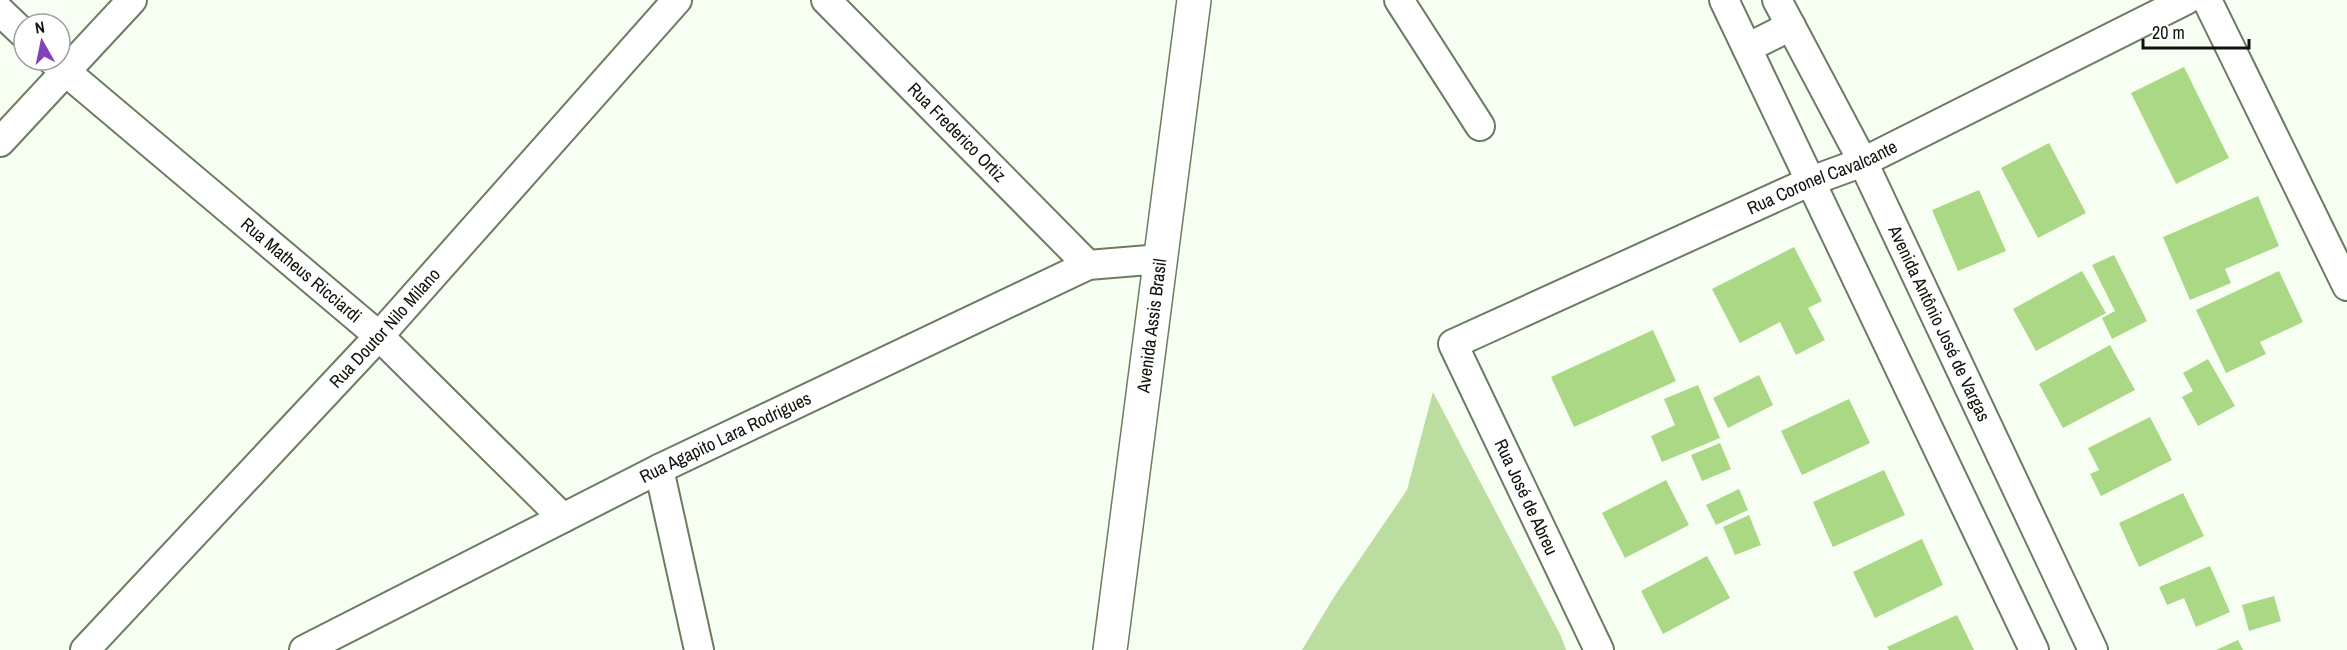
<svg xmlns="http://www.w3.org/2000/svg" width="2347" height="650" font-family="'Archivo Narrow',sans-serif">
	<rect width="100%" height="100%" fill="#f7fef2"/>
	<path fill="#bbdda0" d="M 1433,392 L 1561,636 L 1566,650 L 1302,650 L 1334,597 L 1407,490 Z"/>
	<path fill="#aad885" d="M 2184,67 L 2229,158 L 2176,184 L 2131,93 Z
		M 2049,143 L 2086,213 L 2038,238 L 2001,168 Z
		M 1979,190 L 2006,251 L 1958,271 L 1932,210 Z
		M 2258,196 L 2279,246 L 2225,269 L 2231,283 L 2190,300 L 2163,237 Z
		M 1794,247 L 1822,301 L 1808,308 L 1825,340 L 1796,355 L 1780,322 L 1740,343 L 1712,289 Z
		M 2114,255 L 2147,321 L 2112,339 L 2102,318 L 2115,311 L 2092,265 Z
		M 2082,271 L 2106,313 L 2036,351 L 2013,309 Z
		M 2279,271 L 2303,322 L 2260,342 L 2266,354 L 2226,373 L 2196,310 Z
		M 1653,330 L 1676,381 L 1574,427 L 1551,377 Z
		M 2110,345 L 2135,390 L 2063,428 L 2039,384 Z
		M 2208,359 L 2235,406 L 2198,426 L 2182,397 L 2193,391 L 2183,373 Z
		M 1759,375 L 1773,405 L 1728,428 L 1713,398 Z
		M 1698,385 L 1720,438 L 1662,462 L 1651,436 L 1675,425 L 1664,399 Z
		M 1849,399 L 1870,443 L 1802,475 L 1781,431 Z
		M 2150,417 L 2172,460 L 2101,496 L 2090,474 L 2099,470 L 2088,448 Z
		M 1720,443 L 1731,469 L 1702,481 L 1691,455 Z
		M 1884,470 L 1905,515 L 1833,547 L 1813,502 Z
		M 1666,480 L 1689,525 L 1625,558 L 1602,513 Z
		M 1739,489 L 1748,510 L 1716,525 L 1706,505 Z
		M 2183,493 L 2204,536 L 2139,567 L 2119,523 Z
		M 1749,515 L 1761,545 L 1735,555 L 1723,527 Z
		M 1922,539 L 1943,585 L 1875,618 L 1853,572 Z
		M 1707,556 L 1730,598 L 1663,634 L 1641,591 Z
		M 2210,566 L 2230,612 L 2196,627 L 2184,598 L 2167,605 L 2159,587 Z
		M 2274,596 L 2281,621 L 2249,631 L 2242,605 Z
		M 1957,615 L 1974,650 L 1889,650 L 1887,647 Z
		M 2238,640 L 2243,650 L 2216,650 Z"/>
	<g fill="none" stroke-linecap="round" stroke-linejoin="round">
		<g stroke="#6c7c61" stroke-width="32">
			<g id="street">
				<path id="s1" d="M 826,0 L 1088,265"/>
				<path d="M 1399,0 L 1480,126"/>
				<path d="M 1724,0 L 2034,650"/>
				<path id="s2" d="M 1777,0 L 1863,162 L 2093,650"/>
				<path d="M 2207,0 L 2347,286"/>
				<path d="M 0,11 L 24,34"/>
				<path d="M 1747,48 L 1791,26"/>
				<path id="s3" d="M 52,60 L 379,336 L 563,518"/>
				<path d="M 0,142 L 132,0"/>
				<path d="M 659,469 L 699,650"/>
				<path id="s4" d="M 85,650 L 379,336 L 677,0"/>
				<path id="s5" d="M 304,650 L 659,469 L 1088,265 L 1161,259"/>
				<path id="s6" d="M 1599,650 L 1453,344 L 1811,181 L 1863,162 L 2186,0"/>
			</g>
		</g>
		<g stroke="#6c7c61" stroke-width="36">
			<g id="secondary">
				<path id="s7" d="M 1110,650 L 1194,0"/>
			</g>
		</g>
		<use href="#street" stroke="#fff" stroke-width="28"/>
		<use href="#secondary" stroke="#fff" stroke-width="33"/>
	</g>
	<g text-anchor="middle" stroke-width="4.5" stroke-linejoin="round" paint-order="stroke">
		<g font-size="18" fill="#0e140a" stroke="#fff">
			<text dy="6" stroke="none"><textPath href="#s1" startOffset="186">Rua Frederico Ortiz</textPath></text>
			<text dy="6" stroke="none"><textPath href="#s6" startOffset="744">Rua Coronel Cavalcante</textPath></text>
			<text dy="6" stroke="none"><textPath href="#s3" startOffset="326">Rua Matheus Ricciardi</textPath></text>
			<text dy="6" stroke="none"><textPath href="#s2" startOffset="362">Avenida Antônio José de Vargas</textPath></text>
			<text dy="6" stroke="none"><textPath href="#s7" startOffset="327">Avenida Assis Brasil</textPath></text>
			<text dy="6" stroke="none"><textPath href="#s4" startOffset="440">Rua Doutor Nilo Milano</textPath></text>
			<text dy="6" stroke="none"><textPath href="#s5" startOffset="472">Rua Agapito Lara Rodrigues</textPath></text>
			<text transform="translate(1526 497) rotate(65)" y="6">Rua José de Abreu</text>
		</g>
	</g>
	<g transform="translate(42 42) rotate(351)"><circle r="28" fill="#ffffff" stroke="#9fa19d" stroke-width="1.5"/>
	<path d="M0-4.5L10 22L0 15L-10 22Z" fill="#8341b6"/>
	<text y="-9" font-size="16" font-weight="bold" text-anchor="middle" fill="#0e140a">N</text>
	</g>
	<path d="M2143 39v9h106v-9" fill="none" stroke="#0e140a" stroke-width="3"/>
	<text x="2152" y="39" font-size="18" fill="#0e140a" stroke="#ffffff" stroke-width="4.5" paint-order="stroke">20 m</text>
</svg>
